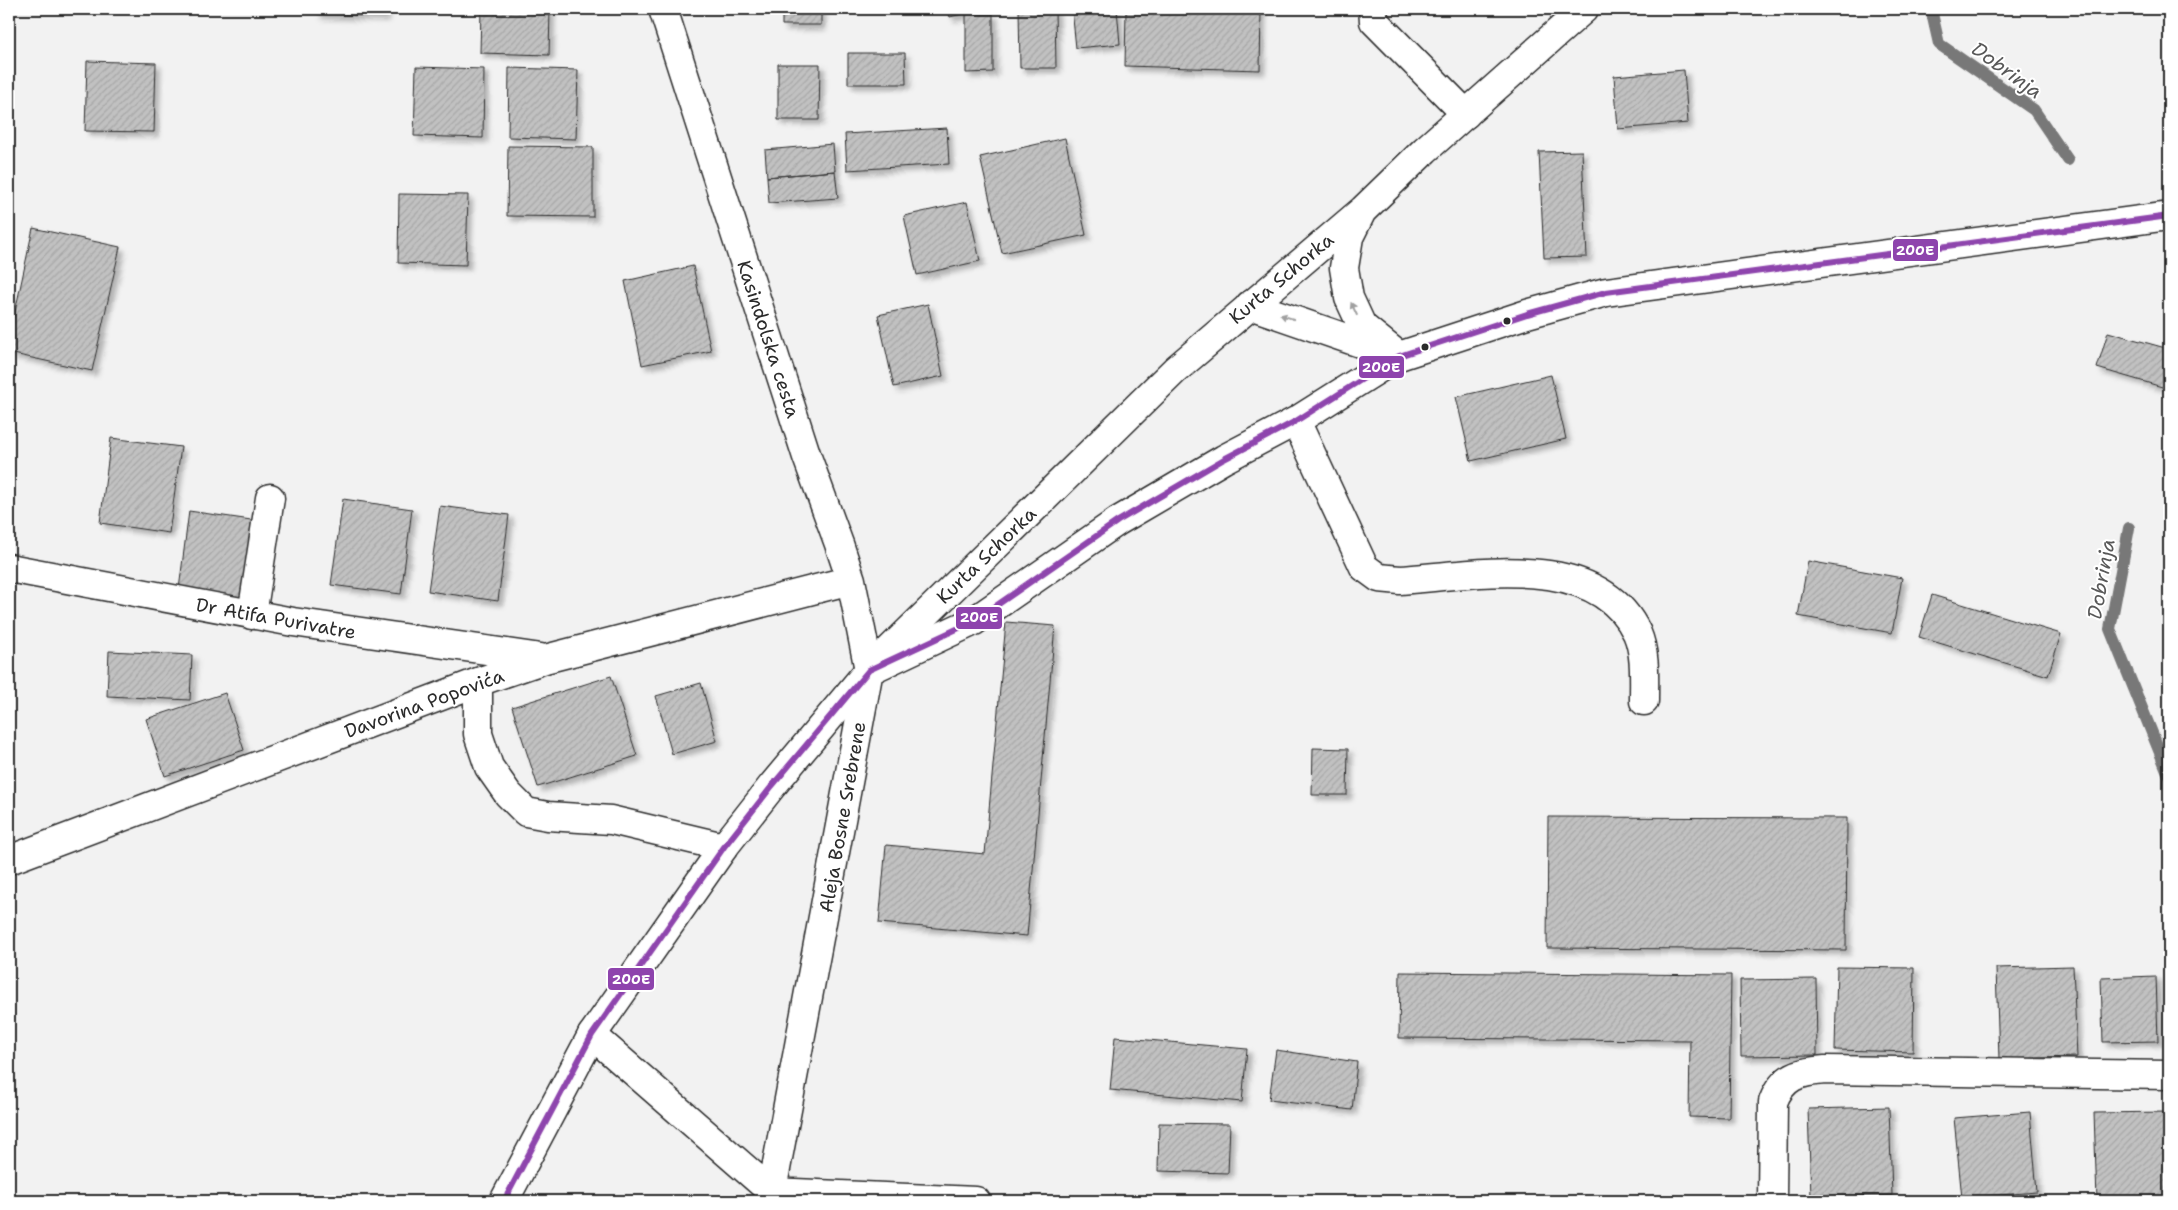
<svg xmlns="http://www.w3.org/2000/svg" width="2178" height="1210" font-family="'Shantell Sans',sans-serif">
	<defs>
		<pattern id="building-hatch" width="6" height="6" patternUnits="userSpaceOnUse" patternTransform="scale(1.25)"><rect width="6" height="6" fill="#c1c1c1"/><path d="M-1 1l2-2M0 6l6-6M5 7l2-2" fill="none" stroke="#a6a6a6"/></pattern>
		<filter id="shadow"><feDropShadow dx="4.5" dy="4.5" stdDeviation="2.5" flood-color="#0004"/></filter>
	</defs>
	<rect width="100%" height="100%" fill="#f2f2f2"/>
	<filter id="ink" filterUnits="userSpaceOnUse"><feTurbulence type="fractalNoise" baseFrequency=".02" numOctaves="2"/><feDisplacementMap in="SourceGraphic" scale="10" xChannelSelector="R" yChannelSelector="G"/><feConvolveMatrix kernelMatrix="1 2 1 2 8 2 1 2 1" color-interpolation-filters="sRGB"/></filter>
	<g filter="url(#ink)">
		<g fill="none" stroke-linecap="round" stroke-linejoin="round">
			<path stroke="#787878" stroke-width="12" d="M 1931,9 L 1939,44 L 2034,110 L 2068,160
				M 2129,528 L 2110,629 L 2169,775"/>
		</g>
		<path fill="url(#building-hatch)" stroke="#2b2b2b" filter="url(#shadow)" d="M 317,9 L 385,9 L 385,16 L 317,14 Z
			M 481,9 L 550,9 L 549,55 L 480,53 Z
			M 782,9 L 821,9 L 821,25 L 782,25 Z
			M 947,9 L 982,9 L 950,17 Z
			M 1019,9 L 1055,9 L 1056,68 L 1020,68 Z
			M 1072,9 L 1117,9 L 1120,44 L 1076,48 Z
			M 1126,9 L 1261,9 L 1260,70 L 1125,66 Z
			M 966,14 L 993,14 L 993,72 L 966,73 Z
			M 848,53 L 905,53 L 906,84 L 848,84 Z
			M 87,61 L 156,63 L 154,132 L 85,131 Z
			M 778,64 L 820,64 L 819,120 L 778,120 Z
			M 416,67 L 484,69 L 483,138 L 414,136 Z
			M 509,68 L 578,70 L 576,139 L 508,137 Z
			M 1684,70 L 1688,123 L 1618,129 L 1614,76 Z
			M 947,128 L 949,164 L 847,170 L 845,134 Z
			M 1065,138 L 1086,235 L 1002,253 L 980,157 Z
			M 833,144 L 835,171 L 767,177 L 765,150 Z
			M 508,146 L 593,147 L 593,217 L 507,216 Z
			M 1582,151 L 1587,257 L 1544,258 L 1539,152 Z
			M 835,171 L 838,198 L 769,203 L 767,177 Z
			M 399,194 L 468,195 L 466,265 L 398,263 Z
			M 967,202 L 980,261 L 917,275 L 904,216 Z
			M 33,228 L 120,247 L 92,371 L 9,353 L 9,340 Z
			M 693,266 L 711,351 L 642,365 L 625,281 Z
			M 928,304 L 943,376 L 894,387 L 878,315 Z
			M 2108,332 L 2169,349 L 2169,389 L 2097,368 Z
			M 1551,375 L 1566,439 L 1471,461 L 1456,397 Z
			M 111,438 L 181,447 L 169,533 L 100,523 Z
			M 343,499 L 412,509 L 401,594 L 331,585 Z
			M 440,506 L 509,515 L 498,601 L 428,591 Z
			M 189,511 L 258,521 L 247,606 L 178,597 Z
			M 1808,561 L 1902,578 L 1892,633 L 1798,616 Z
			M 1932,595 L 2061,634 L 2048,676 L 1919,637 Z
			M 1006,622 L 1055,626 L 1027,936 L 879,923 L 886,845 L 985,854 Z
			M 109,651 L 192,655 L 190,700 L 107,696 Z
			M 611,676 L 637,756 L 538,787 L 512,707 Z
			M 701,683 L 717,741 L 672,754 L 656,696 Z
			M 225,693 L 244,750 L 165,776 L 146,719 Z
			M 1313,748 L 1348,749 L 1347,795 L 1312,795 Z
			M 1548,817 L 1847,818 L 1846,950 L 1547,948 Z
			M 2073,966 L 2077,1057 L 1999,1059 L 1996,968 Z
			M 1837,967 L 1914,968 L 1913,1052 L 1835,1050 Z
			M 1400,972 L 1731,975 L 1729,1118 L 1689,1117 L 1690,1040 L 1399,1038 Z
			M 2156,976 L 2158,1041 L 2103,1042 L 2101,978 Z
			M 1816,979 L 1817,1055 L 1741,1056 L 1740,980 Z
			M 1115,1037 L 1247,1049 L 1242,1102 L 1110,1090 Z
			M 1276,1050 L 1357,1062 L 1352,1110 L 1269,1100 Z
			M 1889,1107 L 1892,1195 L 1811,1197 L 1808,1109 Z
			M 2030,1112 L 2037,1192 L 1962,1198 L 1954,1118 Z
			M 2167,1112 L 2168,1199 L 2097,1200 L 2094,1113 Z
			M 1159,1123 L 1230,1124 L 1228,1173 L 1158,1171 Z"/>
		<g fill="none" stroke-linecap="round" stroke-linejoin="round">
			<g stroke="#2b2b2b" stroke-width="31">
				<path id="minor" d="M 663,9 L 807,457 L 839,544 L 851,580 L 869,670 L 770,1201
					M 1373,9 L 1374,21 L 1466,114
					M 1250,305 L 1395,355
					M 1296,421 L 1364,567 L 1379,578 L 1400,580 C 1474,575 1597,549 1637,633 C 1646,654 1644,679 1644,701
					M 9,568 L 293,622 L 541,658
					M 252,615 L 270,498
					M 872,669 L 974,621 L 1118,521 L 1224,459 L 1296,421 L 1399,356 L 1527,314 L 1606,292 L 2169,216
					M 478,682 L 478,734 L 489,767 L 508,794 L 526,812 L 548,816 L 611,820 L 724,847
					M 9,860 L 478,682 L 545,659 L 851,580
					M 592,1035 L 772,1192 L 976,1201
					M 1772,1201 L 1773,1102 C 1783,1076 1799,1072 1825,1070 L 2169,1075"/>
			</g>
			<g stroke="#2b2b2b" stroke-width="31">
				<path id="major" d="M 1361,213 L 1349,237 L 1344,268 L 1349,298 L 1362,326 L 1399,356
					M 504,1201 L 592,1035 L 724,847 L 772,786 L 869,670 L 1175,370 L 1363,210 L 1425,150 L 1584,9"/>
			</g>
			<use href="#minor" stroke="#fff" stroke-width="28"/>
			<use href="#major" stroke="#fff" stroke-width="28"/>
			<g stroke="#fff" stroke-width="10">
				<path id="bus-1" d="M 504,1201 L 592,1035 L 724,847 L 772,786 L 869,670 L 974,621 L 1118,521 L 1224,459 L 1296,421 L 1399,356 L 1527,314 L 1606,292 L 2169,216"/>
			</g>
			<use href="#bus-1" stroke="#8e44ad" stroke-width="6"/>
		</g>
		<defs><path id="oneway-solid" d="M-6-.8H1V-3.2L6.5 0L1 3.2V.8H-6Z" transform="scale(1.25)"/></defs>
		<g fill="#a0a0a0">
			<use href="#oneway-solid" transform="translate(1354 309) rotate(-115)"/>
			<use href="#oneway-solid" transform="translate(1287 317) rotate(-162)"/>
		</g>
	</g>
	<g fill="#2b2b2b" stroke="#fff" stroke-width="2">
		<circle cx="1507" cy="321" r="4.5"/>
		<circle cx="1425" cy="347" r="4.5"/>
	</g>
	<g text-anchor="middle" stroke-width="4" stroke-linejoin="round" paint-order="stroke">
		<g font-size="19" fill="#2b2b2b" stroke="#fff">
			<text transform="translate(1281 278) rotate(-40)" y="7">Kurta Schorka</text>
			<text transform="translate(769 339) rotate(72)" y="7">Kasindolska cesta</text>
			<text transform="translate(986 555) rotate(-44)" y="7">Kurta Schorka</text>
			<text transform="translate(276 618) rotate(10)" y="7">Dr Atifa Purivatre</text>
			<text transform="translate(424 703) rotate(-20)" y="7">Davorina Popovića</text>
			<text transform="translate(842 817) rotate(-80)" y="7">Aleja Bosne Srebrene</text>
		</g>
		<g font-size="20" font-style="italic" fill="#585858" stroke="#fff">
			<text transform="translate(2007 70) rotate(36)" y="7">Dobrinja</text>
			<text transform="translate(2101 579) rotate(-80)" y="7">Dobrinja</text>
		</g>
	</g>
	<g stroke="#fff" stroke-width="2">
		<rect x="1892" y="238" width="47" height="24" rx="5" fill="#8e44ad"/>
		<rect x="1358" y="355" width="47" height="24" rx="5" fill="#8e44ad"/>
		<rect x="955" y="606" width="48" height="24" rx="5" fill="#8e44ad"/>
		<rect x="607" y="967" width="48" height="24" rx="5" fill="#8e44ad"/>
	</g>
	<g font-size="14" text-anchor="middle" font-weight="bold" fill="#fff">
		<text x="1915" y="255">200E</text>
		<text x="1381" y="372">200E</text>
		<text x="979" y="622">200E</text>
		<text x="631" y="984">200E</text>
	</g>
	<rect width="2178" height="1210" fill="none" stroke="#fff" stroke-width="30"/>
	<rect x="15" y="15" width="2148" height="1180" fill="none" stroke="#2b2b2b" stroke-width="2" filter="url(#ink)"/>
</svg>
